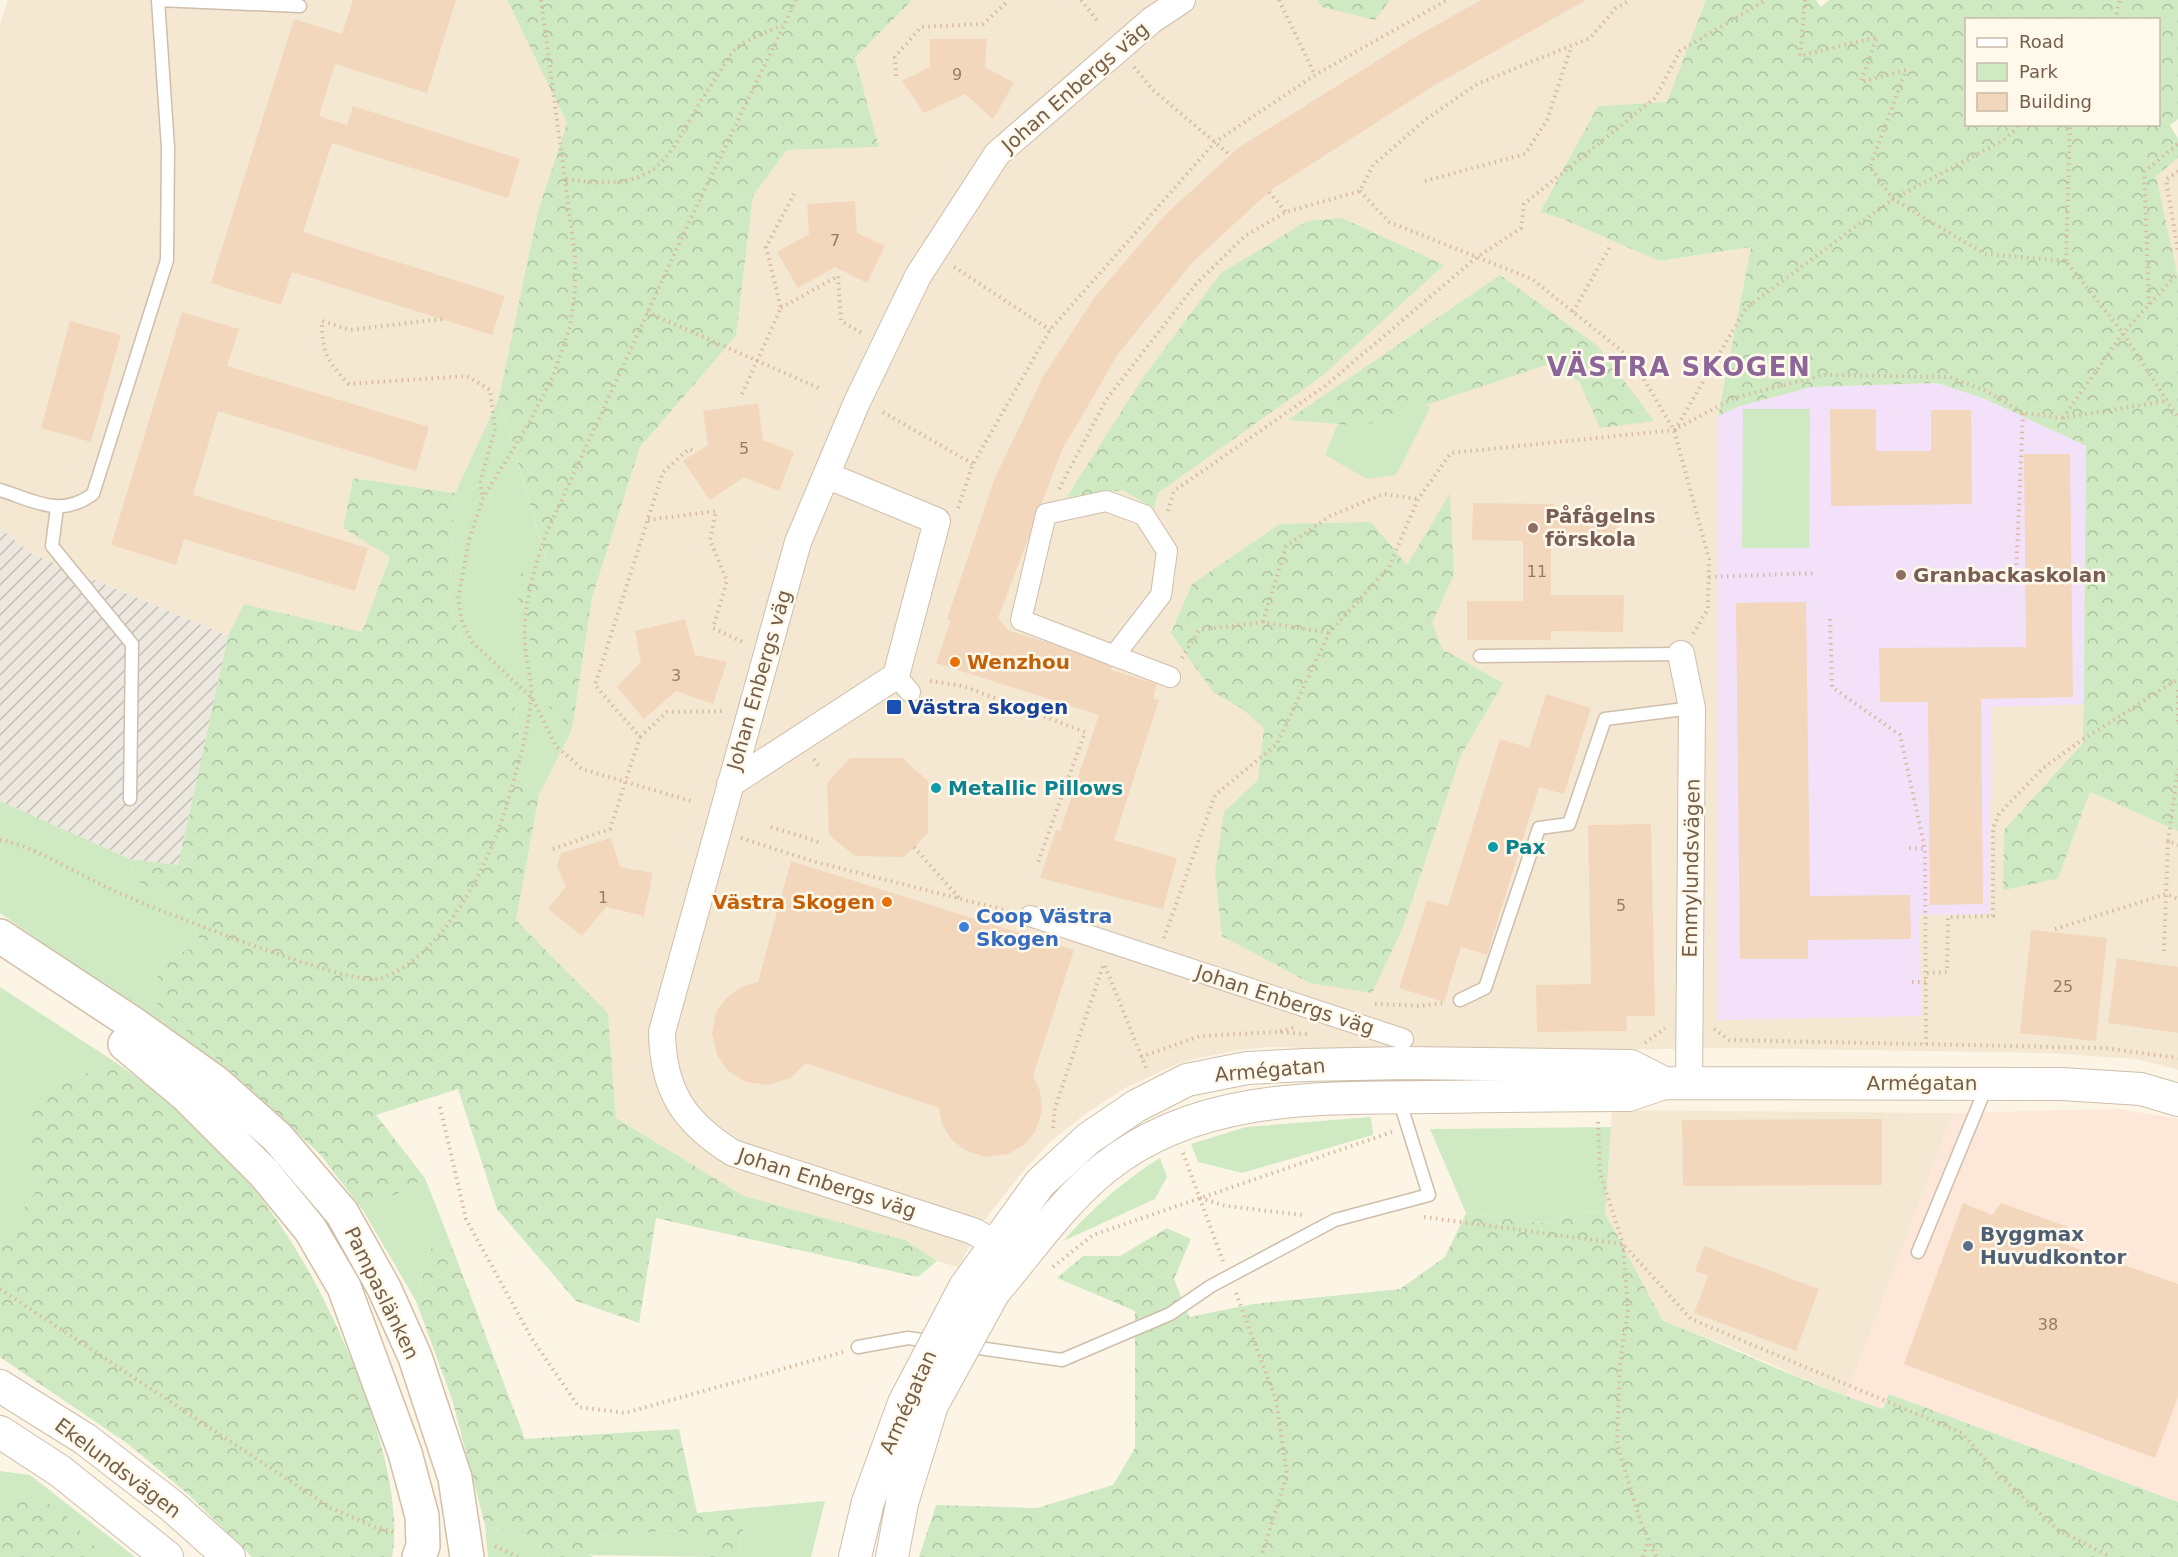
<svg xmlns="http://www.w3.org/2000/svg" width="2178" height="1557" font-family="'DejaVu Sans',sans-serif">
	<defs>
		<pattern id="industrial-furrows" width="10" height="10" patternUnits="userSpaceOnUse" patternTransform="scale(1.5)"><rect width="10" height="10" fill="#ece7df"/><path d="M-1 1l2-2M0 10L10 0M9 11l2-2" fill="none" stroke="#c4beb7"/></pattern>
		<pattern id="forest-crowns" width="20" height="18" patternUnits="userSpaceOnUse" patternTransform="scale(1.5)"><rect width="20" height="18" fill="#cfeac3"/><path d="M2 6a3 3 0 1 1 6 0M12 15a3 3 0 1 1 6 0" fill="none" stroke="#adc1a0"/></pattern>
	</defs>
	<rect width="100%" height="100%" fill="#fcf5e5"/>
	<path fill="#f4e8d3" d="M 8,0 L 507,0 L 567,123 L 538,211 L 499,398 L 455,493 L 353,478 L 343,528 L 390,556 L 362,632 L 244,604 L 228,636 L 30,553 L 0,528 L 0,24 Z
		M 912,0 L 1706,0 L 1667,102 L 1598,106 L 1540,212 L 1563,219 L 1659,261 L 1751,247 L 1718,416 L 1718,1019 L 1919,915 L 1990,914 L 1991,706 L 2083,704 L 2083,743 L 2004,830 L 2003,889 L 2058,879 L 2090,792 L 2178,831 L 2178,1070 L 2137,1059 L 2047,1053 L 1725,1048 L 1491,1052 L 1268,1047 L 1239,1050 L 1190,1060 L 1166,1069 L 1127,1087 L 1084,1115 L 1050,1142 L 1020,1175 L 984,1221 L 958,1267 L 937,1261 L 905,1240 L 744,1196 L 616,1118 L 608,1013 L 516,920 L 539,795 L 572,730 L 592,598 L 640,447 L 736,336 L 753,196 L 787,150 L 879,147 L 855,58 Z
		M 2178,158 L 2178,277 L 2156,176 Z
		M 1612,1110 L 1953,1113 L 1846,1397 L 1731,1347 L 1663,1321 L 1605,1213 Z"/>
	<path fill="#fde7d9" d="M 2120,1109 L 2178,1119 L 2178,1502 L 1889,1394 L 1883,1409 L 1846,1397 L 1953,1113 Z"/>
	<path fill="url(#industrial-furrows)" d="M 0,528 L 30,553 L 228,636 L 178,865 L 130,859 L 0,801 Z"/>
	<path fill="#f2e1f9" d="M 1937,383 L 1985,399 L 2086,446 L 2083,704 L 1991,707 L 1990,914 L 1919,915 L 1922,1016 L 1718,1020 L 1718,416 L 1740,406 L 1812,387 Z"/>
	<path fill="#cfeac3" d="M 499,398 L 545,556 L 549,707 L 572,730 L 539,795 L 517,778 L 522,756 L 514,697 L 465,653 L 449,602 L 455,493 Z
		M 1431,406 L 1396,475 L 1367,479 L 1325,455 L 1337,426 L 1370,407 Z
		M 1743,409 L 1810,409 L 1809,548 L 1742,548 Z
		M 0,801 L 130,859 L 136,881 L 184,908 L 202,944 L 165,959 L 149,996 L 265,1103 L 204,1056 L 0,913 Z
		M 0,987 L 115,1062 L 40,1090 L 26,1140 L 35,1193 L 12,1224 L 0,1247 Z
		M 1371,1117 L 1373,1135 L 1242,1173 L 1198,1162 L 1191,1144 L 1246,1127 Z
		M 1611,1127 L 1605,1213 L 1578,1212 L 1549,1224 L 1466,1213 L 1430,1129 Z
		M 1160,1158 L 1167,1177 L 1155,1199 L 1063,1241 C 1093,1208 1123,1181 1160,1158 Z
		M 425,1178 L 449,1239 L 429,1250 L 416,1301 L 364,1212 Z
		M 0,1471 L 30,1475 L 135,1557 L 0,1557 Z
		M 825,1501 L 811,1557 L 739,1557 L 740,1535 L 758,1507 Z
		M 485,1525 L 531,1537 L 549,1557 L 488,1557 Z
		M 674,1530 L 704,1539 L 710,1557 L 589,1555 L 601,1536 Z"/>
	<path fill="url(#forest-crowns)" fill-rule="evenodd" d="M 507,0 L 912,0 L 855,58 L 879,147 L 787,150 L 753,196 L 736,336 L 640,447 L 592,598 L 572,730 L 549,707 L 513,580 L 545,555 L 499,398 L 538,211 L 567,123 Z
		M 1317,0 L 1390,0 L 1375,20 L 1322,7 Z
		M 1706,0 L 1816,0 L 1821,7 L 1829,0 L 2178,0 L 2178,119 L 2170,125 L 2178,139 L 2178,158 L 2156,176 L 2178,277 L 2178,831 L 2090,792 L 2058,879 L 2003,890 L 2004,830 L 2083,743 L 2086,446 L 1985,399 L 1937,383 L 1812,387 L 1740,406 L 1718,416 L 1751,247 L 1659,261 L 1563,219 L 1540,212 L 1598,106 L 1667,102 ZM 1966,20 L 2158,20 L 2158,124 L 1966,124 Z
		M 1342,218 L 1444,265 L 1322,376 L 1158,493 L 1154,508 L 1122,490 L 1067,497 L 1142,379 L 1221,273 L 1307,221 Z
		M 1500,275 L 1598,346 L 1654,421 L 1600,428 L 1579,381 L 1546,365 L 1363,426 L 1288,420 Z
		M 353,478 L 455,493 L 449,602 L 465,653 L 514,697 L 522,756 L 517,778 L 539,795 L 516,920 L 608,1013 L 616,1118 L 744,1196 L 905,1240 L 937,1261 L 918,1277 L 656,1218 L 639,1323 L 576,1301 L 497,1209 L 458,1089 L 376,1115 L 425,1178 L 364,1212 L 320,1154 L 149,996 L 165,959 L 202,944 L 184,908 L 136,881 L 130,859 L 178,865 L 228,636 L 244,604 L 362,632 L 390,557 L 343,528 Z
		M 1450,493 L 1454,574 L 1432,623 L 1442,649 L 1503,683 L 1461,755 L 1403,927 L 1372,993 L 1310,983 L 1222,936 L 1215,873 L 1224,812 L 1258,780 L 1264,728 L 1241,708 L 1213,692 L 1171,633 L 1192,584 L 1280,524 L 1371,522 L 1407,565 Z
		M 115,1062 C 158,1092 198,1123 232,1163 C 250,1184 269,1207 284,1231 C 333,1303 409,1470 392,1557 L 252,1557 L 189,1495 L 128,1444 L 0,1357 L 0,1247 L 12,1224 L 35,1193 L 25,1139 L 40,1090 Z
		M 1578,1212 L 1605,1213 L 1663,1321 C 1737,1349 1808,1385 1883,1409 L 1889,1394 L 2178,1502 L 2178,1557 L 919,1557 L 936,1505 L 1037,1508 L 1113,1485 L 1135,1448 L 1135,1311 L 1057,1278 L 1083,1256 L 1120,1256 L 1167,1228 L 1191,1239 L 1174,1279 L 1189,1317 L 1253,1304 L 1400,1289 L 1445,1257 L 1466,1213 L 1549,1224 Z
		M 449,1239 L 525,1439 L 679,1429 L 697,1513 L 758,1507 L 740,1535 L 739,1557 L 710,1557 L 703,1539 L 674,1530 L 601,1536 L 589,1555 L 593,1557 L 549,1557 L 531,1537 L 485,1525 L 452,1399 L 416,1301 L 429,1250 Z
		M 30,1496 L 60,1509 L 100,1552 L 99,1557 L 0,1557 L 0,1500 Z"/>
	<path fill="#f2d7bc" d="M 353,0 L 456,0 L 427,93 L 335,64 L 319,116 L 347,125 L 353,106 L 520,159 L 508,198 L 332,143 L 303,232 L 505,296 L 492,335 L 292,272 L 281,305 L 211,283 L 294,19 L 342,34 Z
		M 1481,0 L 1586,0 L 1435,85 L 1271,190 L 1192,263 L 1118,354 L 1062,450 L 998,618 L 1009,631 L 1113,661 L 1111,670 L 1157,684 L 1153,699 L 1159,700 L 1114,840 L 1177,858 L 1163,909 L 1040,878 L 1056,830 L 1060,831 L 1099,715 L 936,663 L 951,620 L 947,619 L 994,480 L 1043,377 L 1094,298 L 1166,214 L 1238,148 L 1410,40 Z
		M 930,39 L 987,39 L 985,67 L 1014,83 L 993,119 L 965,94 L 924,113 L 902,81 L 930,67 Z
		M 855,201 L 857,233 L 885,246 L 867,283 L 835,267 L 798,288 L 777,252 L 809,234 L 807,204 Z
		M 182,312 L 239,329 L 227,366 L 429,427 L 416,471 L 218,411 L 193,495 L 368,548 L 355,591 L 184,539 L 176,565 L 111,545 Z
		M 70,321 L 121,335 L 91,442 L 41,428 Z
		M 758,403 L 763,440 L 794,452 L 779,491 L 744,477 L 710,500 L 683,461 L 708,445 L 703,411 Z
		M 1830,409 L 1876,409 L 1876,451 L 1931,451 L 1931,410 L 1971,410 L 1972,504 L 1831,506 Z
		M 2024,454 L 2070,454 L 2073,697 L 1981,699 L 1983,904 L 1930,905 L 1928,702 L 1880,702 L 1879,648 L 2026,647 Z
		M 1473,503 L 1554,504 L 1553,510 L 1619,510 L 1618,547 L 1551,547 L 1551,595 L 1624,595 L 1623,632 L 1551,631 L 1551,640 L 1467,640 L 1467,601 L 1523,601 L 1523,541 L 1472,540 Z
		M 1806,602 L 1810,896 L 1910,895 L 1911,939 L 1808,940 L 1808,959 L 1740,959 L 1736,603 Z
		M 685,619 L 695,655 L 727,662 L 713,704 L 676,691 L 644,719 L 617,687 L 641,662 L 635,631 Z
		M 1546,694 L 1591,708 L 1564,794 L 1539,787 L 1487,955 L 1461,947 L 1444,1002 L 1399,988 L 1427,900 L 1448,906 L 1500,739 L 1529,748 Z
		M 850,758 L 902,758 L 928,781 L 928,833 L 904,857 L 855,856 L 829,835 L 827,783 Z
		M 1651,824 L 1655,1016 L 1626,1016 L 1627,1031 L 1537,1032 L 1536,985 L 1591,984 L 1588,825 Z
		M 611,838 L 620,867 L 653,873 L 644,916 L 606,907 L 582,936 L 548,909 L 566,886 L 557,866 L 561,853 Z
		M 791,861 L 1074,950 L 1033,1076 L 1040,1091 L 1042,1111 L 1035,1132 L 1024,1145 L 1008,1154 L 985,1157 L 965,1150 L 951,1139 L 942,1124 L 939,1108 L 806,1063 L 790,1078 L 768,1085 L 746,1082 L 728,1071 L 717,1055 L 712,1034 L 716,1012 L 726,998 L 741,987 L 758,982 Z
		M 2031,930 L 2107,938 L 2096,1041 L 2020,1033 Z
		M 2117,958 L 2178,967 L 2178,1033 L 2108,1023 Z
		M 1882,1119 L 1882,1185 L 1683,1186 L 1682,1120 Z
		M 1963,1203 L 1992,1215 L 2001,1203 L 2068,1227 L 2059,1242 L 2178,1284 L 2178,1397 L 2155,1458 L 1904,1364 Z
		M 1704,1246 L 1819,1289 L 1796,1351 L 1694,1313 L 1708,1276 L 1695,1271 Z"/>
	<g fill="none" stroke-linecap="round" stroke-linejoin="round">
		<g stroke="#cebeab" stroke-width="15">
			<path id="service" d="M 158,0 L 300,6
				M 0,490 C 35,501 60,518 93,494 L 167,260 L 168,148 L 158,0
				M 57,508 L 52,546 L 132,644 L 130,799
				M 1480,656 L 1681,654
				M 1460,1000 L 1485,988 L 1539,828 L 1569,824 L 1605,719 L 1692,708
				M 1918,1252 L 1987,1085
				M 965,1346 L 1062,1360 L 1170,1314 L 1211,1286 L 1335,1220 L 1429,1195 L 1399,1099
				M 858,1347 L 908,1338 L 936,1342"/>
		</g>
		<g stroke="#cebeab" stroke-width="22">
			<path id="pedestrian" d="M 1114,656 L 1161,595 L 1167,551 L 1144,515 L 1106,501 L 1046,514 L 1021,620 L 1170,677
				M 896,676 L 910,692
				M 1030,916 L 1403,1039"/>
		</g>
		<g stroke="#cebeab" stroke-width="28">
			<path id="minor" d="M 1681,654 L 1692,708 L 1689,1084
				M 730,784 L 896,676 L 937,521 L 826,475
				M 1011,1252 L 973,1231 L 733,1153 C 683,1122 663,1090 662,1032 L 798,542 L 857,402 L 918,276 L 997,154 L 1152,20 L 1182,0"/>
		</g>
		<g stroke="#cebeab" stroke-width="34">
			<path id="tertiary" d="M 965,1287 L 1040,1183 L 1089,1138 L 1136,1106 L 1187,1080 L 1247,1068 L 1305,1065 L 1404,1063 L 1631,1066 L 1664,1083
				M 994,1292 C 1030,1250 1062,1202 1106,1167 C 1199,1093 1321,1098 1433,1097 C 1498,1096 1564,1095 1629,1095 L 1664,1083 L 2062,1084 L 2141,1089 L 2178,1100
				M 0,1386 L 85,1439 L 172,1506 L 229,1557
				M 0,1432 L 60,1471 L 167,1557
				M 855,1557 L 868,1502
				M 892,1557 L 902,1503"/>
		</g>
		<g stroke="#d1bfa8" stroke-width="36">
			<path id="secondary" d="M 0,936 L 132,1023 L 215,1082 L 277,1137 L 342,1213 L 384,1288 L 415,1357 L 455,1478 L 467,1557
				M 125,1044 L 186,1095 L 264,1173 L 310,1229 L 344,1287 L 405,1453 L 422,1516 L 423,1546 L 419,1557"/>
		</g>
		<path stroke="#d7ba9f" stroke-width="4" stroke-dasharray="1.5 4.5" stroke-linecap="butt" d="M 541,0 L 575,255 L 575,291 L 570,327 L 553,376 L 528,425 L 483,498 L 469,540 L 458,599 L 462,621 L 472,642 L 532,698 L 556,746 L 582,769 L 691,801
			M 1081,0 L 1097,20
			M 1279,0 L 1315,75
			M 1805,0 L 1800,56 L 1877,37 L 1861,82 L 1906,70 L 1870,167 L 1893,199 L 1985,254 L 2066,261 L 2123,333 L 2178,418
			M 2115,20 L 2120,0
			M 1134,67 L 1153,90 L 1230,155
			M 896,76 L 895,57 L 921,27 L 983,24 L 1009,0
			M 2178,171 L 2166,180 L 2178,251
			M 566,179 C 672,195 665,151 716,78 C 722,69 728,55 737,48 C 748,38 768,32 782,25
			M 1425,181 L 1525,154 L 1547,120 L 1571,47
			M 1360,191 L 1389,222 L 1532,279 L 1632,359 L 1674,430 L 1709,559 L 1708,609 L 1693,634
			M 1269,192 L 1286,212
			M 2066,261 L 2070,124
			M 954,267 L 1050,330
			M 2149,304 L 2144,172 L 2178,144
			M 781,308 L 838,276 L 841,321 L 862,333
			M 647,312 L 821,389
			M 1573,312 L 1611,245
			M 442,319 L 350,330 L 322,321 C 322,353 327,361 349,384 L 467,376 L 490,390 L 495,429 L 480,483 L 483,498
			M 742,394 L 781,308 L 766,247 L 794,194
			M 883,412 L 973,464
			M 2063,418 L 2123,333 L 2178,273
			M 1675,430 L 1746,308 L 1893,199 L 2004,140 L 2021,124
			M 1059,489 L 1106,400 L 1196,284 L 1245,236 L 1286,212 L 1360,191 L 1373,165 L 1425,120 L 1477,84 L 1590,38 L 1616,8 L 1630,0
			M 958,508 L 973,464 L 1050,330 L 1215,142 L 1315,75 L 1447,0
			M 1168,511 L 1174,491 L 1325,386 L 1477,257 L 1521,228 L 1524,204 L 1655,98 L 1680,51 L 1766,0
			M 648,520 L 716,511 L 710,540 L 727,581 L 713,628 L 745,643
			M 1709,577 L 1817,573
			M 2016,577 L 2023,413
			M 1830,619 L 1832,687 L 1900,735 L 1925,849
			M 1263,622 L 1286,546 L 1330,516 L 1383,494 L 1418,499
			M 1182,658 L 1199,630 L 1263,622 L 1329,633
			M 930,681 L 963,686 L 1085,732 L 1037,865
			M 2178,690 L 2178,724
			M 640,737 L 667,712 L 726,711
			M 814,759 L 819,767
			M 771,827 L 819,842
			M 741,838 L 812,861 L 1008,911
			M 0,840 C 23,841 84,877 108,888 C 143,905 352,987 378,979 C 442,961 491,861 508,801 C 517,769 528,733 531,699 C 533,682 526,663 525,645 C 522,607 534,570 546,534 L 689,222 L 796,0
			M 2168,841 L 2178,769
			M 914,847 L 960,899
			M 1909,848 L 1925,849 L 1926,1044
			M 553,849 L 610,829 L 640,737 L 595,685 L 663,472 L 689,449 L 696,452
			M 2055,929 L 2166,894 L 2178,899
			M 1164,938 L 1215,795 L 1277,744 L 1329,633 L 1389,567 L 1418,499 L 1451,453 L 1674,430 L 1734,398 L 1823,375 L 1950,377 L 1986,391 L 2023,413 L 2062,418 L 2167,401
			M 2164,951 L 2168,841 L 2178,845
			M 1105,966 L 1147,1070
			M 1927,973 L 1947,972 L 1948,917 L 1993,916 L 1993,828 L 1999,814 L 2042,769 L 2079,742 L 2178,679
			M 1912,982 L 1927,982
			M 1375,1004 L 1421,1006 L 1442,1003
			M 1714,1029 L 1729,1040 L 2104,1048 L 2178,1058
			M 1280,1031 L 1296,1027
			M 1645,1043 L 1665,1028
			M 1141,1057 L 1200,1036 L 1276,1032 L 1308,1034
			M 440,1107 L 466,1219 L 532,1339 L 579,1407 L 625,1413 L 843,1352
			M 1598,1122 L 1600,1173 L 1623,1244 L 1628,1310 L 1620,1363 L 1617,1444 L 1640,1520 L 1656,1557
			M 1053,1128 L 1055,1108 L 1104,963
			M 1183,1153 L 1223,1261
			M 1200,1198 L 1226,1206 L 1303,1215
			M 1424,1217 L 1623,1244 L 1691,1319 L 1962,1433 L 1998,1474 L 2058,1530 L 2111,1557
			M 1053,1267 L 1093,1235 L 1392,1132
			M 0,1289 L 331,1508 L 375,1527 L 394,1532
			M 1236,1293 L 1276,1400 L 1287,1475 L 1261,1557
			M 495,1546 L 518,1557
			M 1643,1557 L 1648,1541"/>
		<use href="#service" stroke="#fff" stroke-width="12"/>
		<use href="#pedestrian" stroke="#fff" stroke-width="20"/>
		<use href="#minor" stroke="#fff" stroke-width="26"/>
		<use href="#tertiary" stroke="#fff" stroke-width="32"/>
		<use href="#secondary" stroke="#fff" stroke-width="33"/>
		<g stroke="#cebeab" stroke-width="34" stroke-linecap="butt">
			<path id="tertiary-bridge" d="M 868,1502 L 904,1403 L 965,1287
				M 902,1503 L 932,1405 L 994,1292"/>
		</g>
		<use href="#tertiary-bridge" stroke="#fff" stroke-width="32"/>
	</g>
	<g fill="#8d6e63" stroke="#fff9eb" stroke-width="2">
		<circle cx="1533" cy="528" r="6"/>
		<circle cx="1901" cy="575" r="6"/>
	</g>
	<g fill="#e8710a" stroke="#fff9eb" stroke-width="2">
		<circle cx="955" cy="662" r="6"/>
		<circle cx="887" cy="902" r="6"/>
	</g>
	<rect fill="#1a4fb4" stroke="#fff9eb" stroke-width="2" x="886" y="699" width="16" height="16" rx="3"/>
	<g fill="#0f9aa8" stroke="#fff9eb" stroke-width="2">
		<circle cx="936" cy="788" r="6"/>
		<circle cx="1493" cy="847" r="6"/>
	</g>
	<circle fill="#3f7fe0" stroke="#fff9eb" stroke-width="2" cx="964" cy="927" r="6"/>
	<circle fill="#5c6f8a" stroke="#fff9eb" stroke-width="2" cx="1968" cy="1246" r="6"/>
	<g text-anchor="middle" stroke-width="5" stroke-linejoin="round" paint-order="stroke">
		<g font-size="16" fill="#947c66">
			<text x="957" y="80">9</text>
			<text x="835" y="246">7</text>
			<text x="744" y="454">5</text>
			<text x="1537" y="577">11</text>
			<text x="676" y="681">3</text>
			<text x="603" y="903">1</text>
			<text x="1621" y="911">5</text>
			<text x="2063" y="992">25</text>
			<text x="2048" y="1330">38</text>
		</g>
		<g font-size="20" fill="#755e4a" stroke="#fff9eb">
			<text transform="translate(1075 87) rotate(-41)" y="7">Johan Enbergs väg</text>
			<text transform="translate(759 680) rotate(-74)" y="7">Johan Enbergs väg</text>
			<text transform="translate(1691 868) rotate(-89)" y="7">Emmylundsvägen</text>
			<text transform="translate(1285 1000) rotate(18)" y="7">Johan Enbergs väg</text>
			<text transform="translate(1270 1070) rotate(-5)" y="7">Armégatan</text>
			<text x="1922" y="1090">Armégatan</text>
			<text transform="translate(827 1183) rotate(18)" y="7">Johan Enbergs väg</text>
			<text transform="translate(382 1293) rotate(64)" y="7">Pampaslänken</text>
			<text transform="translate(908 1402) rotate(-66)" y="7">Armégatan</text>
			<text transform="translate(118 1468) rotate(37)" y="7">Ekelundsvägen</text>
		</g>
		<g font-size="20" font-weight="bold" fill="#785e54" stroke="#fff9eb" text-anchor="start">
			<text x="1545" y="523">Påfågelns<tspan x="1545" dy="23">förskola</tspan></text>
			<text x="1913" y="582">Granbackaskolan</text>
		</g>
		<g font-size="20" font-weight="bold" fill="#c56008" stroke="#fff9eb" text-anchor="start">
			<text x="967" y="669">Wenzhou</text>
			<text x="875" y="909" text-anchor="end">Västra Skogen</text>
		</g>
		<g font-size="20" font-weight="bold" fill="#164399" stroke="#fff9eb" text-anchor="start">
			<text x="908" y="714">Västra skogen</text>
		</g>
		<g font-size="20" font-weight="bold" fill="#0d838f" stroke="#fff9eb" text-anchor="start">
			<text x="948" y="795">Metallic Pillows</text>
			<text x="1505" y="854">Pax</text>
		</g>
		<g font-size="20" font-weight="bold" fill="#366cbe" stroke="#fff9eb" text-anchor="start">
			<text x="976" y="923">Coop Västra<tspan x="976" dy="23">Skogen</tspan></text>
		</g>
		<g font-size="20" font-weight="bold" fill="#4e5e75" stroke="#fff9eb" text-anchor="start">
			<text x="1980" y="1241">Byggmax<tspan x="1980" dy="23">Huvudkontor</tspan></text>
		</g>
		<g font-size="26" font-weight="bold" letter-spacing="1.5" fill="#8c6599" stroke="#fff9eb">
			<text x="1679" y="376">VÄSTRA SKOGEN</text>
		</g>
	</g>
	<rect x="1965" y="18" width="195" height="108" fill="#fff9eb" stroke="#c8bbab" stroke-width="1.5"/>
	<rect x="1977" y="38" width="30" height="9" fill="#ffffff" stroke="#c8bbab" stroke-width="1.5"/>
	<text x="2019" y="48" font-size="18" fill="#755e4a">Road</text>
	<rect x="1977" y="63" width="30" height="18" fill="#cfeac3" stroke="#c8bbab" stroke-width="1.5"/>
	<text x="2019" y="78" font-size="18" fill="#755e4a">Park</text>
	<rect x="1977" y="93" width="30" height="18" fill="#f2d7bc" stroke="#c8bbab" stroke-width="1.5"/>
	<text x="2019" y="108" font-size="18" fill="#755e4a">Building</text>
</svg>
